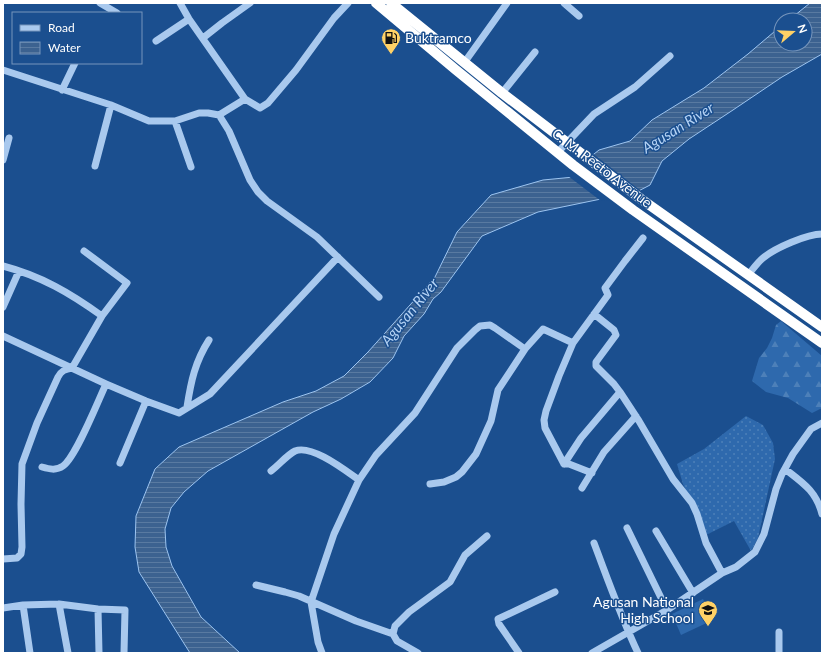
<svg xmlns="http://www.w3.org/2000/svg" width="825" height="656" font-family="Lato,sans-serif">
	<defs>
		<pattern id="grass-dots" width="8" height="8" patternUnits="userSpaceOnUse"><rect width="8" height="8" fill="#2e69ad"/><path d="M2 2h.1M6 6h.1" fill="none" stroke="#4d80b9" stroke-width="1.8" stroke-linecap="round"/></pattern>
		<pattern id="forest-firs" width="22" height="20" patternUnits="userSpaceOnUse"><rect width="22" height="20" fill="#2e69ad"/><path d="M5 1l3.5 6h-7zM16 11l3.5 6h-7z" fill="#4d80b9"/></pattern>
		<pattern id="water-rules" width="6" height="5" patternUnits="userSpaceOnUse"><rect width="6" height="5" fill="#3c6290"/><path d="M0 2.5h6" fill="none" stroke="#597aa1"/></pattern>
	</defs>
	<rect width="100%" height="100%" fill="#1b4f8f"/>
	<path fill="url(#grass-dots)" d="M 746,416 L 763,425 L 773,443 L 775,459 L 758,538 L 751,551 L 734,521 L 706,535 L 683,484 L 677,464 L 704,449 Z"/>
	<path fill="url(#forest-firs)" d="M 781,321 L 822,356 L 822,408 L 812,413 L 788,398 L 766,392 L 752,381 L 759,358 L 767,348 L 772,338 L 776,325 Z"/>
	<path fill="#2e69ad" d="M 703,599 L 713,620 L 681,635 L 672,614 Z"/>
	<path fill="url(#water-rules)" stroke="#9cc4f0" d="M 810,3 L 822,3 L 822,54 L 782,77 L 733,110 L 689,139 L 662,161 L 650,185 L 629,196 L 601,199 L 538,212 L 482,236 L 441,292 L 433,299 L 424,314 L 404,336 L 393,358 L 370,382 L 341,399 L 313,412 L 208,471 L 184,492 L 171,508 L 165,529 L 166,547 L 172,566 L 201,617 L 240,653 L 190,653 L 139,572 L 135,547 L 136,516 L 155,469 L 179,447 L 283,402 L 316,391 L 344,376 L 368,352 L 435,277 L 457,232 L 491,195 L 543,180 L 574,177 L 584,162 L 599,150 L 630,141 L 652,120 L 704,88 L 748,54 L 781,26 L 781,44 L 805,44 L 805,20 L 789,20 Z"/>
	<path fill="#1b4f8f" d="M 592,153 L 641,191 L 629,198 L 601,201 L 568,176 L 573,175 L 583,161 Z"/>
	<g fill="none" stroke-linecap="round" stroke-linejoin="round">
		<path stroke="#a9c9ee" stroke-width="7" d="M 100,3 L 117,13
			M 180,3 L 189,19 L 245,99
			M 564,3 L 579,16
			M 203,38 L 222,23 L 250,3
			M 156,41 L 189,19
			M 464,63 L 507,3
			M 3,70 L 111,105 L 149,121 L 175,121 L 199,113 L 208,113 L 219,115 L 245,99 L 260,108 L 268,103 L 296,70 L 334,18 L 348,3
			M 62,90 L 75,63
			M 502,93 L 535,52
			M 219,115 L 229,131 L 250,180 L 258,192 L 267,201 L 317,237 L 379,297
			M 175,121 L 191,167
			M 557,153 L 594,114 L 635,87 L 670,56
			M 3,160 L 9,138
			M 95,166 L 111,105
			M 3,266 C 41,276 70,293 102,316
			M 748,275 C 753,269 758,262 763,258 C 775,248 807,234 822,234
			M 3,307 L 19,271
			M 594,314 L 614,330 L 616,335 L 596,362 L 596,366 L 614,384 L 620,392 L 639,421 L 673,479 L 692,503 L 697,514 L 706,543 L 722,573
			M 3,336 L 106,384 L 146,401 L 179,413 L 210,394 L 338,257
			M 187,407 C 191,381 195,362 209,340
			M 120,463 L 146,401
			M 564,464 L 581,438 L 620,392
			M 42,467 C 49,469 56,471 63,466 C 76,457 98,401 106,384
			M 785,469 C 803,483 816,491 822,514
			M 271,471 C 279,465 287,455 295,451 C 312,444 346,471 359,480
			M 592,473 L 569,464 L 564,464 L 545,428 L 544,420 L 546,411 L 559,376 L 573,343 L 608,295 L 605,288 L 625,261 L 643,238
			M 430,484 L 444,482 L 456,477 L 462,472 L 476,454 L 491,421 L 498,390 L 525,349
			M 582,488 L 604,452 L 636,416
			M 627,528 L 667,610
			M 656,531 L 693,593
			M 594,543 C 608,580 621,617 638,653
			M 3,559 L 17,558 L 21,554 L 22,547 L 21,504 L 22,464 L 37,423 L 58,377 C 61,371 65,369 72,368 L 102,316 L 127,283 L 84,251
			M 256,585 L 285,592 L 299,596 L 356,621 L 393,634 L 397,641 L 418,653
			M 59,604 L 68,653
			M 23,605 L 30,653
			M 3,608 L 23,605 L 59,604 L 98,609 L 125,610 L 124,653
			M 98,609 L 99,653
			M 779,632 L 779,653
			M 393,634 L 395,626 L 409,612 L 450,582 L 465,555 L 487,536
			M 322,653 L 318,642 L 311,602 L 334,534 L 359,480 L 376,455 L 415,413 L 457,348 L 475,330 L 480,326 L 490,325 L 495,328 L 525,349 L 543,329 L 573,343
			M 519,653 L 499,624 L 498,619 L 555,592
			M 592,653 L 667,610 L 722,573 L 736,567 L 755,552 L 764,534 L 776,489 L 782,474 L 793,454 L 811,429 L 822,423"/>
		<path stroke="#fff" stroke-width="10" d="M 376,3 L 456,70 L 573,165 L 633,210 L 822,343
			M 391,3 L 502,93 L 641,199 L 822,327"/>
	</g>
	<defs>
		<g id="fuel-pin" transform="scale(1)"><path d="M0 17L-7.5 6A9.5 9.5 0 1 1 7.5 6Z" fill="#ffd166" stroke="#1b4f8f"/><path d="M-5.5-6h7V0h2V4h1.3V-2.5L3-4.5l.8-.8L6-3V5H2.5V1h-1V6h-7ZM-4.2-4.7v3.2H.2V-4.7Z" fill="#111"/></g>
		<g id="school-pin" transform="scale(1)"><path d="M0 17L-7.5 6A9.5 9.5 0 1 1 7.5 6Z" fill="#ffd166" stroke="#1b4f8f"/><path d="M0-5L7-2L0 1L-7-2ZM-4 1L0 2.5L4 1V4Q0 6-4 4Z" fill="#111"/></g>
	</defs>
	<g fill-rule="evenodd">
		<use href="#fuel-pin" x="391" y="38"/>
		<use href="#school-pin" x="708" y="610"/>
	</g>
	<g text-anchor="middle" stroke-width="3" stroke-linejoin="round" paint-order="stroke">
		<g font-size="14" fill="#fff" stroke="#1b4f8f" text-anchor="start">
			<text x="405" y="43">Buktramco</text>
			<text x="694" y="607" text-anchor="end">Agusan National<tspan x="694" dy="16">High School</tspan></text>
		</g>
		<g font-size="14" fill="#fff" stroke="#1b4f8f">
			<text transform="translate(602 168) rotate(37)" y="5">C. M. Recto Avenue</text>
		</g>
		<g font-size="15" font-style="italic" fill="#b5d3f5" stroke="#1b4f8f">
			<text transform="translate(678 128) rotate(-32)" y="5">Agusan River</text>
			<text transform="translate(410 312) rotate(-51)" y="5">Agusan River</text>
		</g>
	</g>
	<rect width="825" height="656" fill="none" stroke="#ffffff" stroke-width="8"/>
	<rect x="12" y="12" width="130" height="52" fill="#1b4f8f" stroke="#7695bc"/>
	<rect x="20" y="25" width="20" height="6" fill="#a9c9ee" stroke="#7695bc"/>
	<text x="48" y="32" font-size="12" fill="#ffffff">Road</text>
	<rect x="20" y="42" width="20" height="12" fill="url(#water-rules)" stroke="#7695bc"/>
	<text x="48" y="52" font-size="12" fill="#ffffff">Water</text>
	<g transform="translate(793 32) rotate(71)"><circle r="19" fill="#1b4f8f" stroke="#7695bc"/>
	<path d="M0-3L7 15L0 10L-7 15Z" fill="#ffd166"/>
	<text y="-6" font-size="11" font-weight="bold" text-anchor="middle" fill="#ffffff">N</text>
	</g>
</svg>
